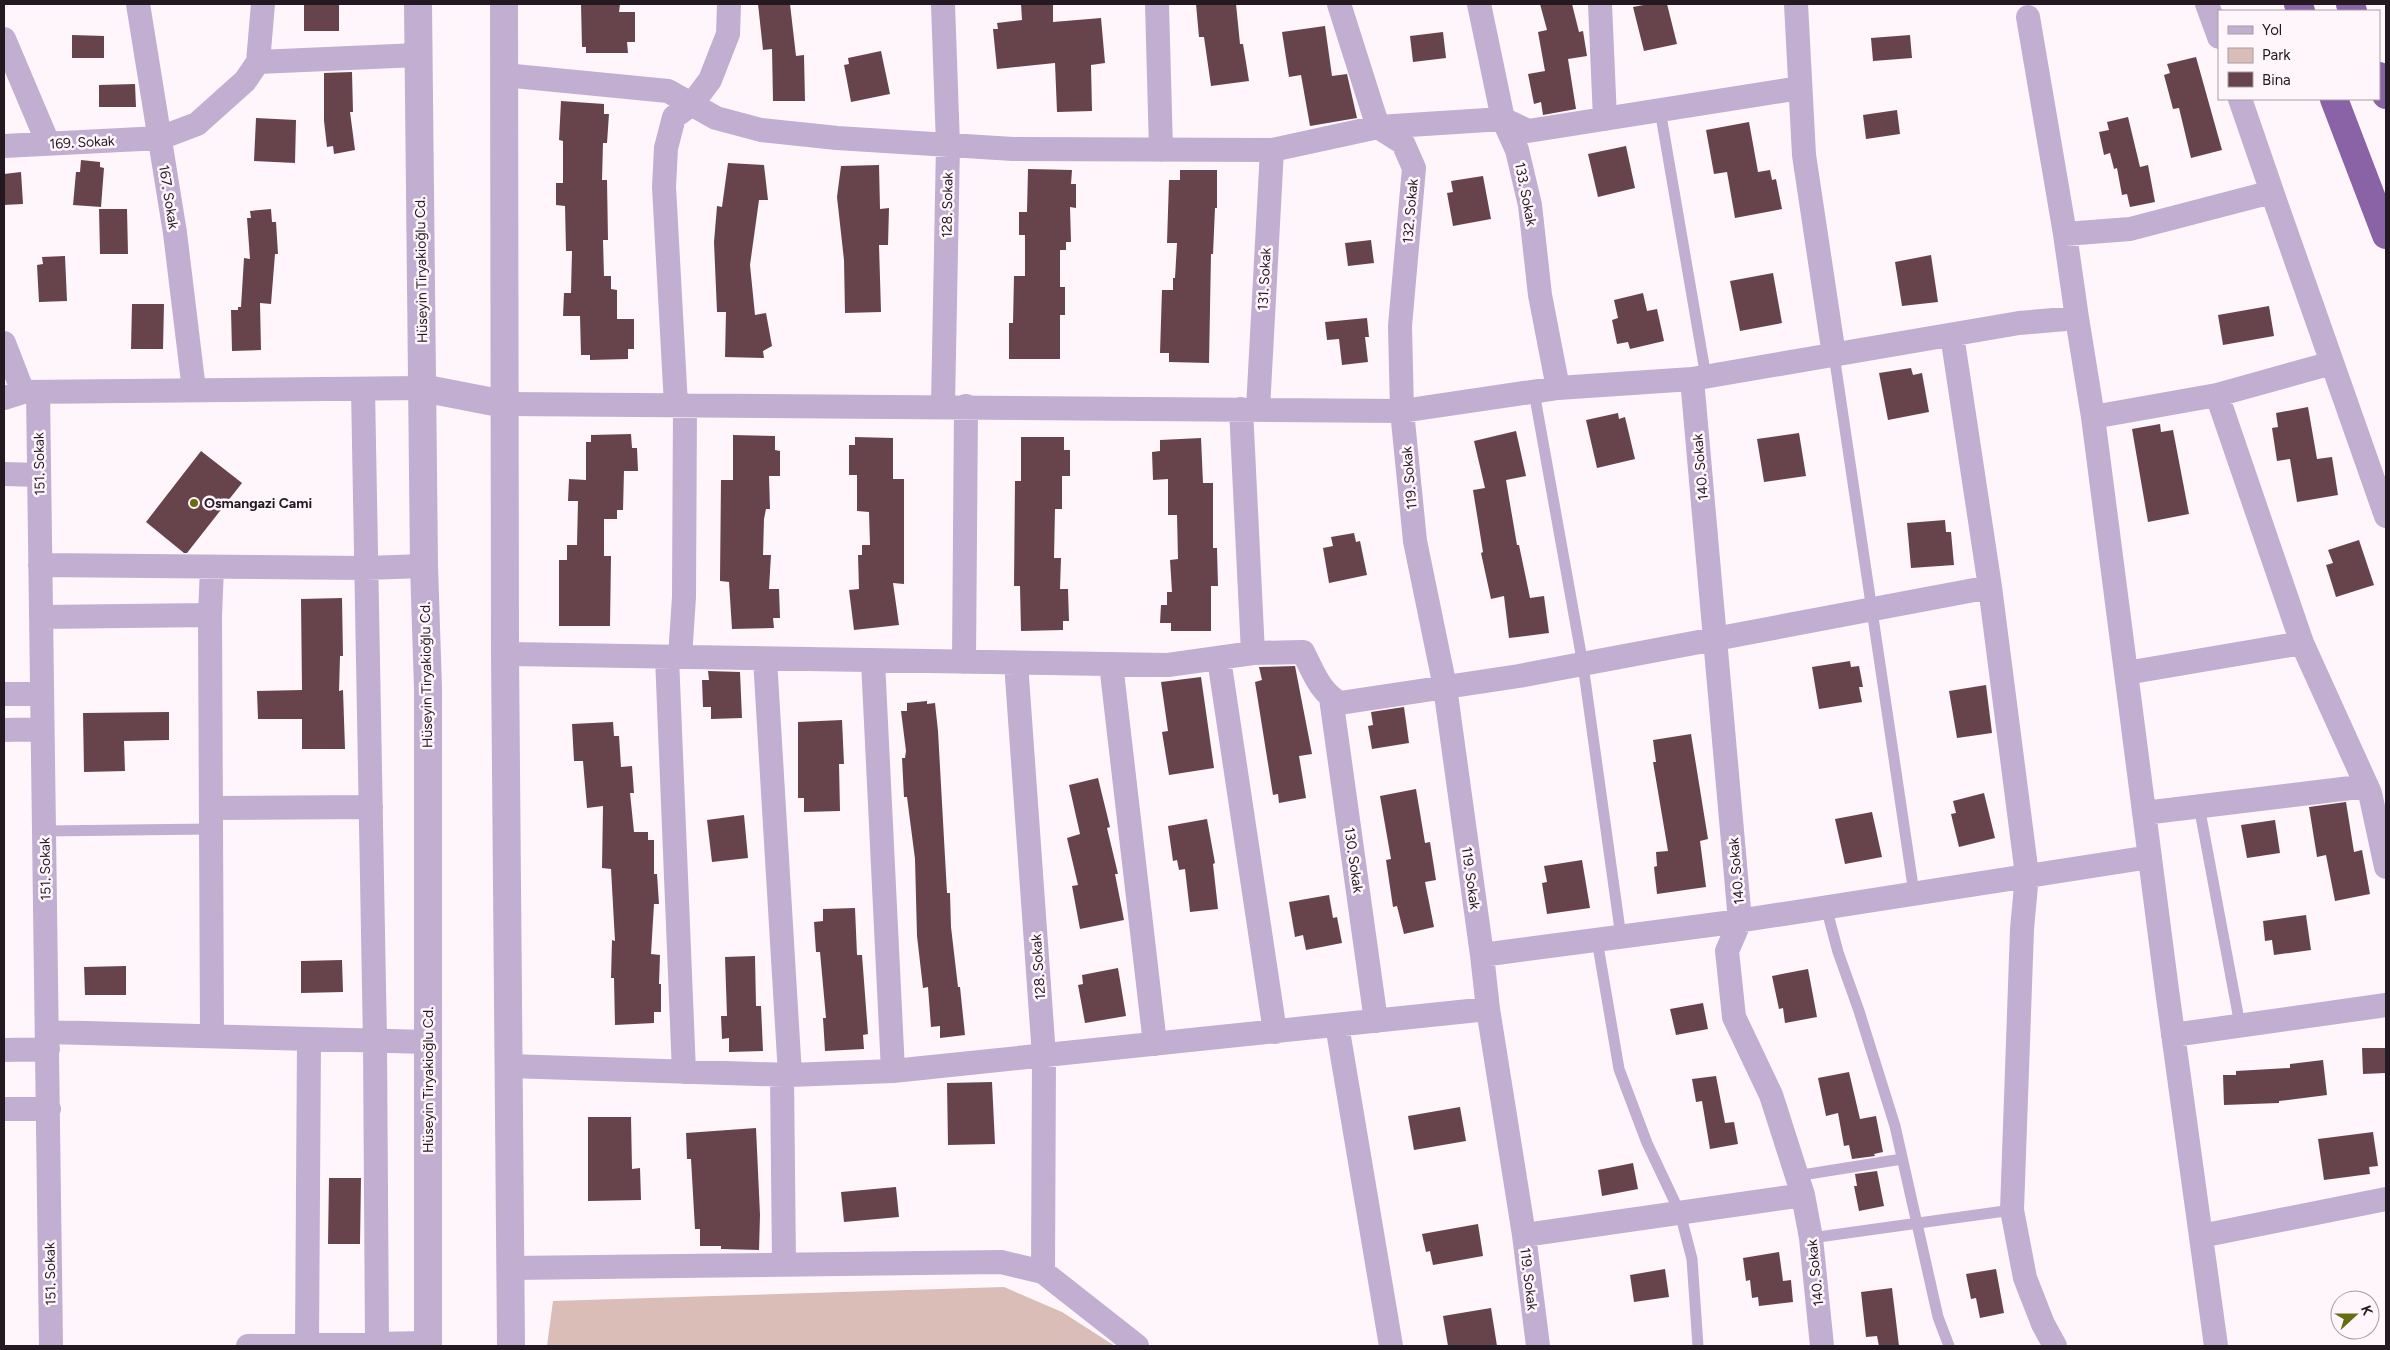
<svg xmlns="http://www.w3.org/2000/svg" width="2390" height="1350" font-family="Figtree,sans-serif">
	<rect width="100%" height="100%" fill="#fef6fb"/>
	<path fill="#dabdb7" d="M 1004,1287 L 1062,1312 L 1115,1346 L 547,1346 L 553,1301 Z"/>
	<path fill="#67444c" d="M 304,4 L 339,4 L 339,31 L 304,31 Z
		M 581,4 L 620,4 L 619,12 L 635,12 L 635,42 L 627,42 L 628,53 L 586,53 L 586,47 L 582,47 Z
		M 758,4 L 790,4 L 796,56 L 804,55 L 805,101 L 773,101 L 772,49 L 763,50 Z
		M 1021,4 L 1053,4 L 1053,22 L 1101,18 L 1105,63 L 1091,65 L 1092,111 L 1057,112 L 1055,63 L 997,69 L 993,29 L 998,29 L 997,23 L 1022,20 Z
		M 1196,4 L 1236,4 L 1240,44 L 1243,44 L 1249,81 L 1211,86 L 1204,37 L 1199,37 Z
		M 1540,4 L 1572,4 L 1579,32 L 1583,31 L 1587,56 L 1568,59 L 1576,109 L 1543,115 L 1541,102 L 1534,104 L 1528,74 L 1545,71 L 1538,32 L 1547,30 Z
		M 1649,4 L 1667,4 L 1677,44 L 1644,51 L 1633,7 Z
		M 1325,26 L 1332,76 L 1347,74 L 1357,118 L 1310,126 L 1301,75 L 1289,77 L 1282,32 Z
		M 1443,32 L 1446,58 L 1413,62 L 1410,36 Z
		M 72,35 L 104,36 L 104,58 L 72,58 Z
		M 1910,35 L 1912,58 L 1873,61 L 1871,38 Z
		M 881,51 L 890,94 L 851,102 L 844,65 L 849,64 L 848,58 Z
		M 2196,57 L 2222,150 L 2191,158 L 2179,108 L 2173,109 L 2164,75 L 2170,73 L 2167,64 Z
		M 352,72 L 353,112 L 350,112 L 355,150 L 334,154 L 333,146 L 327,147 L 324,121 L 324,73 Z
		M 135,84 L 136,107 L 99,107 L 99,85 Z
		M 561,101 L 604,104 L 604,114 L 609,114 L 607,143 L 603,143 L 602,180 L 607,180 L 608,240 L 603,240 L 604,276 L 611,276 L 611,289 L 617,290 L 617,319 L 634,319 L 634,349 L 628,349 L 628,359 L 590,360 L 590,355 L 581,355 L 580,316 L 563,316 L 564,293 L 571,293 L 572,251 L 566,251 L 565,206 L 556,205 L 556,183 L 563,183 L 563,141 L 559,140 Z
		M 1897,110 L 1900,134 L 1866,139 L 1863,115 Z
		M 2128,117 L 2140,167 L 2148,165 L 2155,202 L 2130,207 L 2127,194 L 2122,195 L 2117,168 L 2114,169 L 2110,153 L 2104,155 L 2099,132 L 2109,130 L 2107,122 Z
		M 256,118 L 296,120 L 295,163 L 254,161 Z
		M 1749,122 L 1758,172 L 1770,170 L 1772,180 L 1776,179 L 1782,209 L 1735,218 L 1727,172 L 1714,174 L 1706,130 Z
		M 1626,146 L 1635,188 L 1598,197 L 1588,154 Z
		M 81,160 L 100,162 L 100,167 L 104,168 L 101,207 L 73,205 L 76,172 L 80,172 Z
		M 728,163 L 764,165 L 768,200 L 759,200 L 750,265 L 755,315 L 766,313 L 772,346 L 763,351 L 764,358 L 725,357 L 726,312 L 717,312 L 714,242 L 717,206 L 722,207 Z
		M 879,165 L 880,209 L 889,208 L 888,245 L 879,245 L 881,312 L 845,313 L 844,260 L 837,197 L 841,166 Z
		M 1028,169 L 1072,170 L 1071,184 L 1076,184 L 1076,208 L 1070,207 L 1071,242 L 1066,242 L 1066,250 L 1060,250 L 1060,287 L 1065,287 L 1065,315 L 1060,315 L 1060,359 L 1009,359 L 1009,323 L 1013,323 L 1014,276 L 1025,276 L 1025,235 L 1019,235 L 1019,212 L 1027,212 Z
		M 1180,170 L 1217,170 L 1217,208 L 1215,208 L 1213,254 L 1211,254 L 1209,363 L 1169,362 L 1169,353 L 1160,353 L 1162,290 L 1173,290 L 1173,278 L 1175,278 L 1177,243 L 1167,243 L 1169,180 L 1180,180 Z
		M 21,172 L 23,204 L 4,205 L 4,174 Z
		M 1483,176 L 1491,219 L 1453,226 L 1447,193 L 1453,192 L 1451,181 Z
		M 99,209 L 127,209 L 128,254 L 100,254 Z
		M 271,209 L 272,222 L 276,222 L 278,254 L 275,254 L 271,304 L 260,303 L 261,350 L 232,351 L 231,310 L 238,310 L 238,307 L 241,307 L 244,258 L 250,259 L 247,218 L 251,218 L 250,211 Z
		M 1371,240 L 1374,263 L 1348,266 L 1345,243 Z
		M 1931,255 L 1938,302 L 1902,306 L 1895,262 Z
		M 65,256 L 67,301 L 39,302 L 37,265 L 43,264 L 42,257 Z
		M 1773,273 L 1782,323 L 1740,331 L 1730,281 Z
		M 1643,293 L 1647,311 L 1657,309 L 1664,341 L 1630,349 L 1628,342 L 1617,344 L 1612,320 L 1618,318 L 1614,300 Z
		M 132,304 L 164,304 L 163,349 L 131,349 Z
		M 2269,306 L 2274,336 L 2223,345 L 2218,315 Z
		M 1367,318 L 1369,337 L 1365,337 L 1368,362 L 1342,365 L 1339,339 L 1327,340 L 1325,322 Z
		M 1911,368 L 1913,375 L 1922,373 L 1929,412 L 1888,420 L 1879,373 Z
		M 2308,407 L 2317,459 L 2332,457 L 2338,495 L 2297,502 L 2290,459 L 2277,461 L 2272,428 L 2278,427 L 2276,413 Z
		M 1618,413 L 1619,419 L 1625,417 L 1635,459 L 1597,468 L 1586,420 Z
		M 2160,424 L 2161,432 L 2173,430 L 2189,514 L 2148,522 L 2132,429 Z
		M 1516,431 L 1526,476 L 1506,480 L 1509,498 L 1517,545 L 1519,545 L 1530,598 L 1544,596 L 1549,633 L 1509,638 L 1504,596 L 1491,599 L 1481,553 L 1483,552 L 1473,490 L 1485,488 L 1474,441 Z
		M 1799,433 L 1806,476 L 1764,482 L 1757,439 Z
		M 631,434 L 632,448 L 637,448 L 638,471 L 624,471 L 623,510 L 617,510 L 617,519 L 604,519 L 604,556 L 611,556 L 610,626 L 559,626 L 559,560 L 567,560 L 567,545 L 577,545 L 578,501 L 568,501 L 569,479 L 586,480 L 586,442 L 591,442 L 591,435 Z
		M 733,435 L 775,436 L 775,450 L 780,451 L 780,476 L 769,476 L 770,509 L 766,509 L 764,519 L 763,555 L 771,555 L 769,589 L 779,589 L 780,618 L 773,618 L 774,628 L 732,629 L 729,582 L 720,581 L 721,480 L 733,480 Z
		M 855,437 L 893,438 L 893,479 L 904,479 L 904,584 L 893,583 L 899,625 L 854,630 L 849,590 L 859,589 L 858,555 L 862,555 L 862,545 L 870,545 L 869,512 L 857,511 L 857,475 L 849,475 L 849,445 L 855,445 Z
		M 1021,437 L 1064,437 L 1064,450 L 1070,450 L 1070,476 L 1062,476 L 1062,509 L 1055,509 L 1054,558 L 1061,558 L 1060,589 L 1068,589 L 1069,621 L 1063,621 L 1063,630 L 1021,631 L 1020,586 L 1014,586 L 1015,481 L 1021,481 Z
		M 1201,438 L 1203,483 L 1213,483 L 1213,548 L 1217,548 L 1218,586 L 1211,586 L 1211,631 L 1171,631 L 1171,623 L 1160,623 L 1161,605 L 1167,605 L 1167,592 L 1172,592 L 1170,560 L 1178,559 L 1177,515 L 1168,515 L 1168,479 L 1153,480 L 1152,452 L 1160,451 L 1160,440 Z
		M 201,451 L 242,483 L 187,553 L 184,553 L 146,522 Z
		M 1945,520 L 1946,532 L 1951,532 L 1954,565 L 1911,568 L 1907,523 Z
		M 1354,533 L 1356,542 L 1360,541 L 1367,575 L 1329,583 L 1323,548 L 1333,546 L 1331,537 Z
		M 2359,540 L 2374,585 L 2336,597 L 2326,565 L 2333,563 L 2328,550 Z
		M 342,598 L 343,656 L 340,656 L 339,691 L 343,690 L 345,749 L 302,749 L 302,719 L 258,719 L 257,691 L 302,690 L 301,599 Z
		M 1850,661 L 1851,667 L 1859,666 L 1863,687 L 1859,687 L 1862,702 L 1819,709 L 1812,667 Z
		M 1295,666 L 1312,754 L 1299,756 L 1306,798 L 1279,803 L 1278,794 L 1273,795 L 1255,682 L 1262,680 L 1259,667 Z
		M 708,671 L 740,672 L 742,718 L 711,719 L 711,707 L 703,707 L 702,680 L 709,680 Z
		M 1201,677 L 1214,768 L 1169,775 L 1162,732 L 1168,731 L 1161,682 Z
		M 1986,685 L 1992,733 L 1957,738 L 1949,691 Z
		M 927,701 L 927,704 L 935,703 L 938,731 L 947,893 L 950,893 L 951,927 L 958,987 L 960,987 L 965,1035 L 940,1038 L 940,1026 L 931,1027 L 928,987 L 923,988 L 917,936 L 915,859 L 907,797 L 904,797 L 902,758 L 905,758 L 906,751 L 901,711 L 907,711 L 907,703 Z
		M 1404,707 L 1409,743 L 1372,749 L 1368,726 L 1373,725 L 1371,712 Z
		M 169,712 L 169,740 L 124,741 L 125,771 L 84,772 L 83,713 Z
		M 842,720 L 844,764 L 839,764 L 840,811 L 804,812 L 804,798 L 798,798 L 798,722 Z
		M 613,722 L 614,736 L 619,736 L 621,767 L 632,766 L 634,793 L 630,793 L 634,832 L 648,832 L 648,840 L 654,840 L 654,874 L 657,874 L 659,904 L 654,904 L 651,954 L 660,955 L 659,984 L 661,984 L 661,1012 L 654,1012 L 654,1023 L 615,1025 L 614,978 L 611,978 L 612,940 L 615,941 L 611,869 L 602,868 L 603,806 L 587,808 L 583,761 L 574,761 L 572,724 Z
		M 1691,734 L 1708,839 L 1700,841 L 1706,887 L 1657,894 L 1654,867 L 1657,866 L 1656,852 L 1668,851 L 1653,762 L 1656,762 L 1653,740 Z
		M 1098,778 L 1110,827 L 1107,828 L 1118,874 L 1115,874 L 1124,920 L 1080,929 L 1072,886 L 1078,885 L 1067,838 L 1080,834 L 1069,785 Z
		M 1416,789 L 1425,843 L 1430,842 L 1436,880 L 1425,882 L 1434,927 L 1404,934 L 1397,906 L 1393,907 L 1386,860 L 1391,859 L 1380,796 Z
		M 1984,793 L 1995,838 L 1959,847 L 1951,814 L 1956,813 L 1953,801 Z
		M 2346,802 L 2354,852 L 2362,850 L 2370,894 L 2335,901 L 2326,855 L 2317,857 L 2309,807 Z
		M 1872,812 L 1882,857 L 1845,864 L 1835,819 Z
		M 744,815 L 748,858 L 712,862 L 707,820 Z
		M 1207,819 L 1215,863 L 1213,864 L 1218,909 L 1190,912 L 1185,869 L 1179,870 L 1177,860 L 1173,861 L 1168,826 Z
		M 2275,820 L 2280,853 L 2247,858 L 2241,825 Z
		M 1582,860 L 1590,908 L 1547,914 L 1542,883 L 1547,882 L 1544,866 Z
		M 1329,895 L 1333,918 L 1337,917 L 1342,943 L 1306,950 L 1303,935 L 1295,937 L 1289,902 Z
		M 855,908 L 857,955 L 862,955 L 868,1034 L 863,1035 L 864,1049 L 825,1051 L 823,1018 L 826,1018 L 820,952 L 816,952 L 814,922 L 823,921 L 823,909 Z
		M 2306,915 L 2311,950 L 2274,955 L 2272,940 L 2265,941 L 2263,921 Z
		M 755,956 L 756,1006 L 761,1006 L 763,1051 L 729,1052 L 729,1038 L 722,1039 L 721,1016 L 727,1016 L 725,957 Z
		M 342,960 L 343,992 L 301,993 L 301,961 Z
		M 126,966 L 126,995 L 85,995 L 84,967 Z
		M 1118,968 L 1126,1016 L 1085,1023 L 1078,985 L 1083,984 L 1082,975 Z
		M 1808,969 L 1817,1017 L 1785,1023 L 1783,1008 L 1779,1009 L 1772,976 Z
		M 1703,1003 L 1708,1029 L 1676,1035 L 1670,1009 Z
		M 2362,1048 L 2386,1048 L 2386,1073 L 2363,1074 Z
		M 2323,1060 L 2327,1095 L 2279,1101 L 2279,1103 L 2224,1105 L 2223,1075 L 2236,1075 L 2236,1071 L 2290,1068 L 2290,1064 Z
		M 1849,1072 L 1860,1119 L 1876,1116 L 1883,1152 L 1874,1154 L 1875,1156 L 1852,1159 L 1849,1145 L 1844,1146 L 1838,1113 L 1826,1116 L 1818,1078 Z
		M 1716,1076 L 1725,1123 L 1734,1122 L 1738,1144 L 1710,1149 L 1702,1101 L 1696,1102 L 1692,1079 Z
		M 992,1082 L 995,1144 L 948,1145 L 947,1083 Z
		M 1460,1107 L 1466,1141 L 1414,1150 L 1408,1116 Z
		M 588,1117 L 631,1117 L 632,1169 L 640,1168 L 641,1200 L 588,1201 Z
		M 756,1128 L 760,1215 L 759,1250 L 721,1249 L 721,1246 L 700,1246 L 700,1229 L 695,1229 L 691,1159 L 687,1159 L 686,1133 Z
		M 2373,1132 L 2378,1166 L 2369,1167 L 2370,1174 L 2324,1180 L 2318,1139 Z
		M 1633,1163 L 1638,1189 L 1602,1196 L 1598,1170 Z
		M 1877,1171 L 1884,1206 L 1859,1211 L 1854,1186 L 1857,1186 L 1855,1174 Z
		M 329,1178 L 361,1178 L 360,1244 L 328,1244 Z
		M 896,1187 L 899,1217 L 844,1222 L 841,1192 Z
		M 1478,1224 L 1483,1256 L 1433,1265 L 1430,1251 L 1426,1252 L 1422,1234 Z
		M 1779,1252 L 1783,1281 L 1791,1280 L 1793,1302 L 1759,1306 L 1758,1297 L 1752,1298 L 1750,1280 L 1746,1281 L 1743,1258 Z
		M 1665,1269 L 1669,1297 L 1634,1302 L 1630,1275 Z
		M 1996,1269 L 2004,1313 L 1980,1318 L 1976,1298 L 1971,1299 L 1966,1274 Z
		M 1892,1288 L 1899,1346 L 1879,1346 L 1877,1336 L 1866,1337 L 1861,1292 Z
		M 1491,1308 L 1497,1346 L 1448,1346 L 1443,1316 Z"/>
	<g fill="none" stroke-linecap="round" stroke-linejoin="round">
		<path stroke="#c1aed1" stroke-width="11" d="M 1660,110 L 1706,377
			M 1834,355 L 1914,893
			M 1534,392 L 1583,665 L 1621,937
			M 2199,806 L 2240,1025
			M 44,831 L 210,829
			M 1826,907 L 1838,952 L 1859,1011 L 1895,1126 L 1938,1317 L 1949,1346
			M 1597,940 L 1619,1069 L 1647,1143 L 1680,1213 L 1692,1259 L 1698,1346
			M 1796,1176 L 1902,1159
			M 1811,1238 L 2012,1210"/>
		<path stroke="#c1aed1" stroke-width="24" d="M 138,4 L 175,233 L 194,390
			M 943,4 L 948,145 L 943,406
			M 1157,4 L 1161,150
			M 1339,4 L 1378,127 L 1403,143 L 1414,168 L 1400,326 L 1402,411 L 1415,541 L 1445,687 L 1482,955 L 1488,1009 L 1524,1235 L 1538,1346
			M 1479,4 L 1503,119 L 1517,150 L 1530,205 L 1540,295 L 1558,388
			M 1600,4 L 1605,119
			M 1796,4 L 1804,155 L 1834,355
			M 2207,4 L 2219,37
			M 2028,17 L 2065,234 L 2077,318
			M 4,39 L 48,143
			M 258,62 L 418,55
			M 504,75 L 668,91 L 716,118 L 761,130 L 837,138 L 1013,149 L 1272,150 L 1378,127 L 1503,119 L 1528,131 L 1800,88
			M 4,146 L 160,138 L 197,124 L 245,81 L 258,62 L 263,4
			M 2272,192 L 2386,516
			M 2065,234 L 2130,229 L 2272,192 L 2240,99
			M 1952,335 L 1990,587 L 2027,875 L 2022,929 L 2012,1210 L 2025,1278 L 2043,1324 L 2055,1346
			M 4,343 L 23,392
			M 1692,379 L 1740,921 L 1727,951 L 1734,1017 L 1771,1095 L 1803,1195 L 1811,1238 L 1822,1346
			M 363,389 L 375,1041 L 377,1346
			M 38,392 L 51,1346
			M 2217,395 L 2302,643 L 2370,793 L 2386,867
			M 4,398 L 23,392 L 422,388
			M 504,404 L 1402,411 L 1558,388 L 1692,379 L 2019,323 L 2077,318 L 2093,417 L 2167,990 L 2216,1346
			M 676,405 L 664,187 L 666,148 L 674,117 L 692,104 L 710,80 L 728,34 L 729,4
			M 1241,409 L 1253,653
			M 1258,409 L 1272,150
			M 2093,417 L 2217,395 L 2332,363
			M 4,474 L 39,475
			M 40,565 L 366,568 L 424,566
			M 41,617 L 210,615
			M 505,654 L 1168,665 L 1253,653 L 1303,652 C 1313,671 1320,693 1340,703 L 1519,676 L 1990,587
			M 667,657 L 684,1072
			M 680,657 L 684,597 L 685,405
			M 765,659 L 790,1075
			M 1219,659 L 1275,1032
			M 873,661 L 893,1071
			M 964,662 L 966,406
			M 1016,663 L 1044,1056 L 1043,1272
			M 1111,664 L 1155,1044
			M 2126,673 L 2302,643
			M 4,694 L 41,694
			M 1331,698 L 1376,1021
			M 4,730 L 42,729
			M 211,808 L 371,807
			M 2144,813 L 2367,786
			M 1482,955 L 1725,923 L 2150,857
			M 1337,1025 L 1391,1346
			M 47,1032 L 428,1042
			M 2173,1035 L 2386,1005
			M 212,1036 L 210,615 L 212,568
			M 4,1050 L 48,1049
			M 509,1066 L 790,1075 L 893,1071 L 1488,1009
			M 782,1075 L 784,1264
			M 4,1109 L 49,1109
			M 1524,1235 L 1803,1195
			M 2201,1236 L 2386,1199
			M 511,1268 L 1001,1262 L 1043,1272 L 1137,1346
			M 307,1345 L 309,1039
			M 248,1346 L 428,1343"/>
		<path stroke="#c1aed1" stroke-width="28" d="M 418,4 L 424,566 L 428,688 L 428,1346
			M 504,4 L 505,654 L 511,1346
			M 422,388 L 504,404"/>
		<path stroke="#8963a5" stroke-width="28" d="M 2298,4 L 2301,11
			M 2350,4 L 2353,11
			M 2379,76 L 2386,95
			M 2334,99 L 2386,235"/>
	</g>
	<circle fill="#686d12" stroke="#fef6fb" stroke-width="2" cx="194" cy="503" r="5"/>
	<g text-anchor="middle" stroke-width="5" stroke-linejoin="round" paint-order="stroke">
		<g font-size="14" fill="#241821" stroke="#fef6fb">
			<text transform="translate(82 142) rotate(-3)" y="5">169. Sokak</text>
			<text transform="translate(1526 194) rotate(79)" y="5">133. Sokak</text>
			<text transform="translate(169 197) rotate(81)" y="5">167. Sokak</text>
			<text transform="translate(947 205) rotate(-89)" y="5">128. Sokak</text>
			<text transform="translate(1410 211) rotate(-85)" y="5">132. Sokak</text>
			<text transform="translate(421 270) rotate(-91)" y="5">Hüseyin Tiryakioğlu Cd.</text>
			<text transform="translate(1264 279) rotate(-87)" y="5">131. Sokak</text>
			<text transform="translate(39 464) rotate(-91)" y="5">151. Sokak</text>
			<text transform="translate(1700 467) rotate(-95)" y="5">140. Sokak</text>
			<text transform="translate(1409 478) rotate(-95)" y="5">119. Sokak</text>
			<text transform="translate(426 675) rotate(-91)" y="5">Hüseyin Tiryakioğlu Cd.</text>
			<text transform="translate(1354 860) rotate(82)" y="5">130. Sokak</text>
			<text transform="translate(45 869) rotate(-91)" y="5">151. Sokak</text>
			<text transform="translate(1736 871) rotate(-95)" y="5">140. Sokak</text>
			<text transform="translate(1471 878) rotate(82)" y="5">119. Sokak</text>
			<text transform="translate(1038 967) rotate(-94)" y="5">128. Sokak</text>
			<text transform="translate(428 1080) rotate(-90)" y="5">Hüseyin Tiryakioğlu Cd.</text>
			<text transform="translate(1815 1273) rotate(-96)" y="5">140. Sokak</text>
			<text transform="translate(50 1274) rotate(-91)" y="5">151. Sokak</text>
			<text transform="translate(1529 1279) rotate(83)" y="5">119. Sokak</text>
		</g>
		<g font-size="14" font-weight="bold" fill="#241821" stroke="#fef6fb" text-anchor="start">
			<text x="204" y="508">Osmangazi Cami</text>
		</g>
	</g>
	<rect width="2390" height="1350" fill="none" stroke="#241821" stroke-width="10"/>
	<rect x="2218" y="10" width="162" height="90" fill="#fef6fb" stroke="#a79da4"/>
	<rect x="2228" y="26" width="25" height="8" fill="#c1aed1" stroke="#a79da4"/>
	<text x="2262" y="35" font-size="15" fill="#241821">Yol</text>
	<rect x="2228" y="48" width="25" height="15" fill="#dabdb7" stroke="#a79da4"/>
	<text x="2262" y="60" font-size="15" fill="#241821">Park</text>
	<rect x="2228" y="72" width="25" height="15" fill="#67444c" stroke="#a79da4"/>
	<text x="2262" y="85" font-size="15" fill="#241821">Bina</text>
	<g transform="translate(2355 1315) rotate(69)"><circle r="24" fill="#fef6fb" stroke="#a79da4"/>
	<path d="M0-4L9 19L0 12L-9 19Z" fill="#686d12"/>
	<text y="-8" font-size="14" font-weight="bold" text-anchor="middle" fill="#241821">K</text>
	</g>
</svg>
